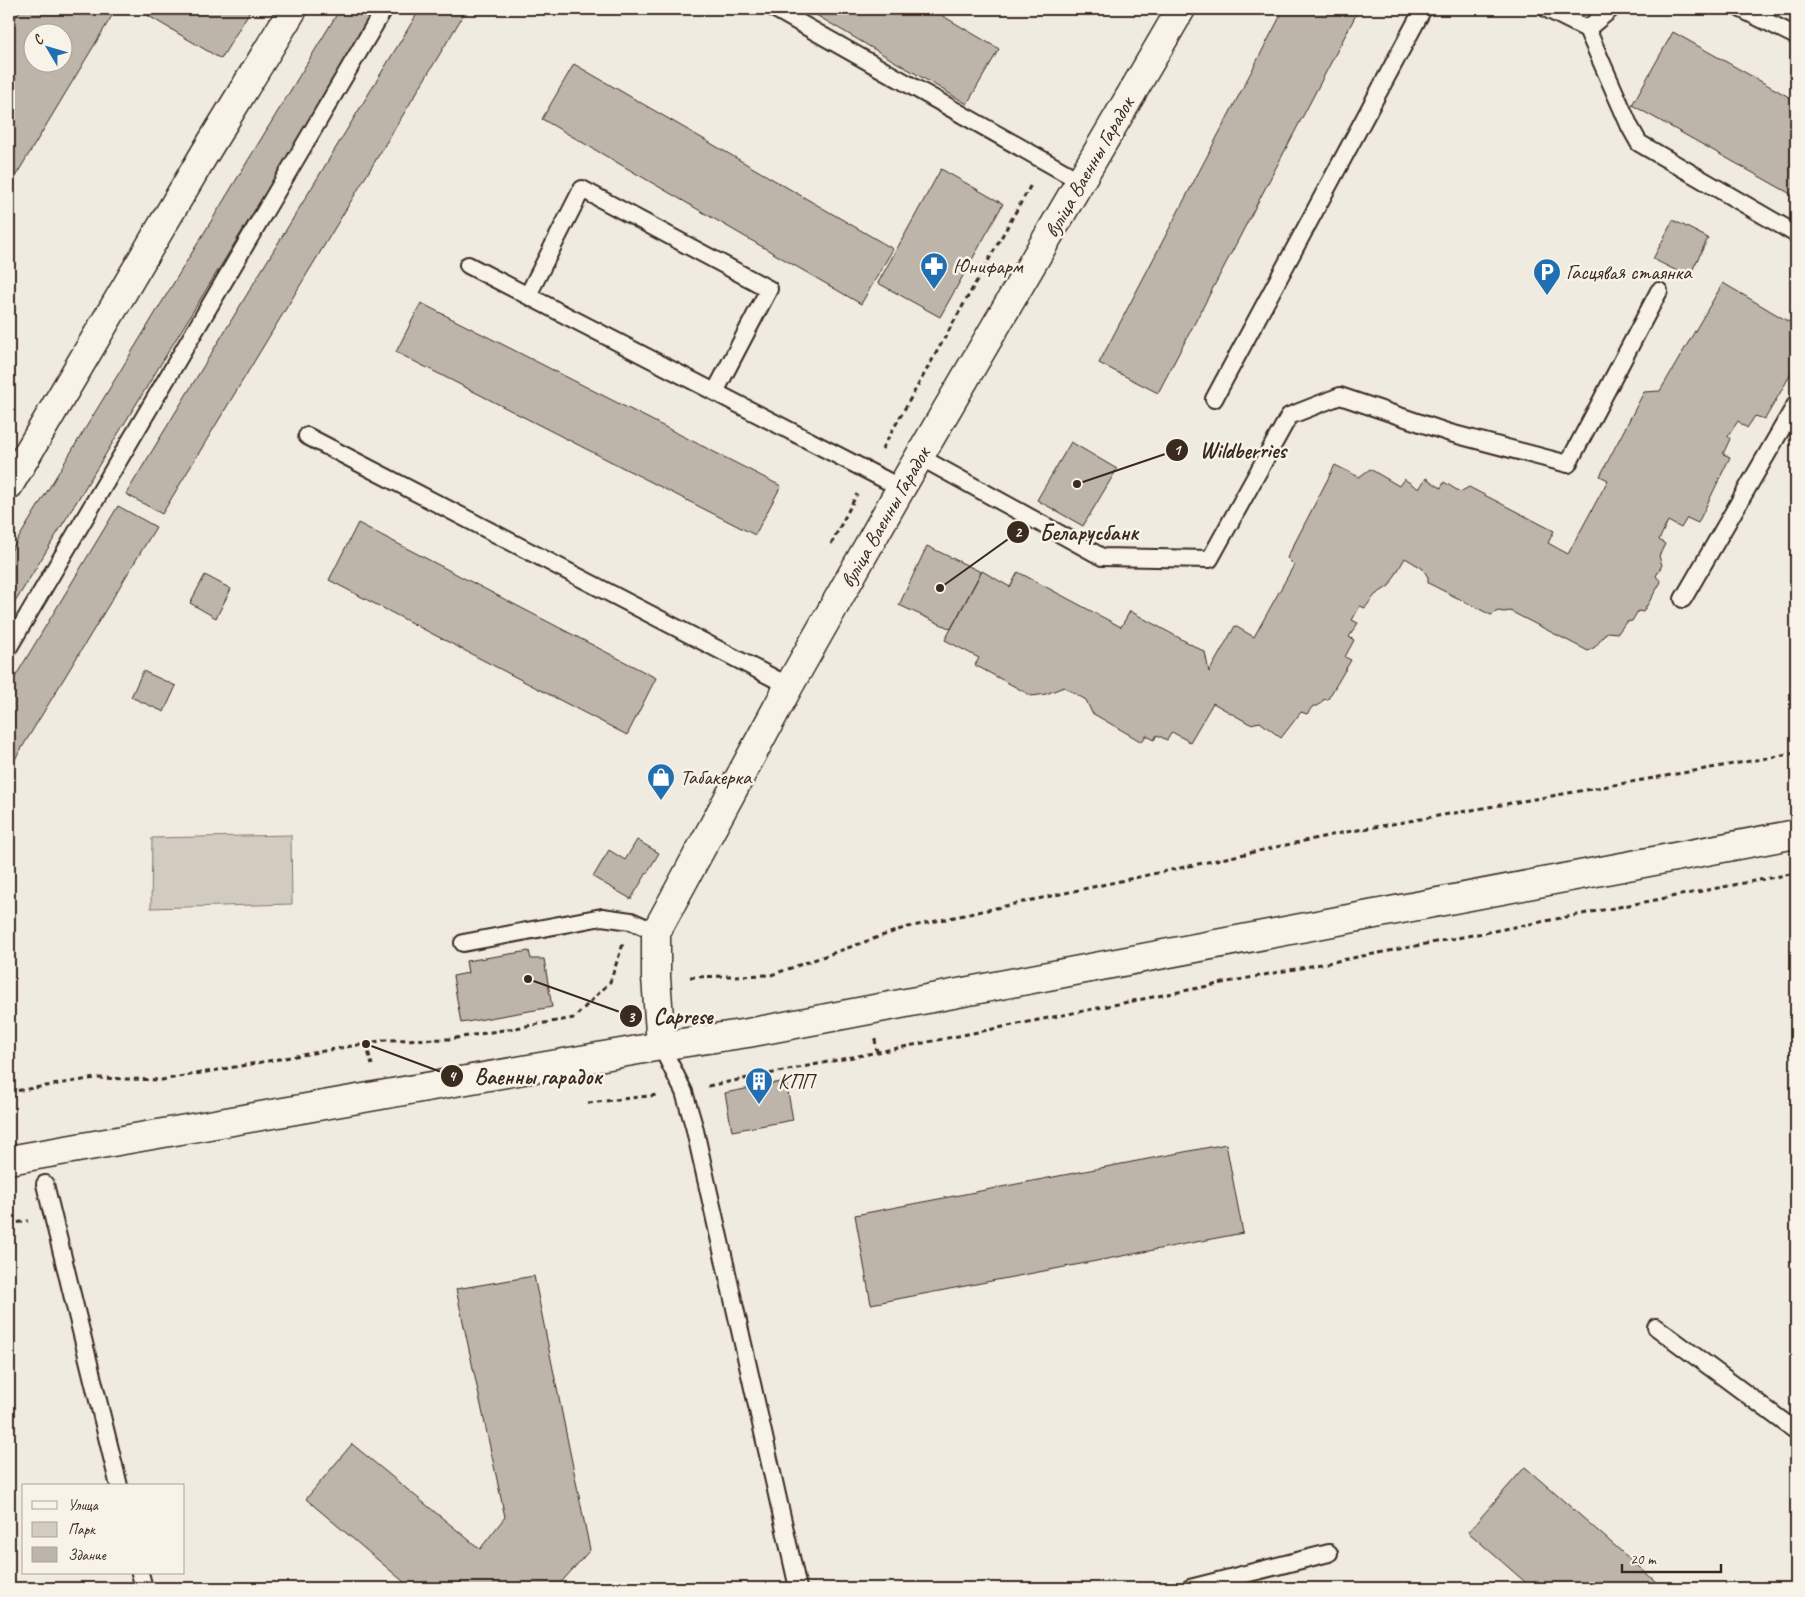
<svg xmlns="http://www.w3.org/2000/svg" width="1805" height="1597" font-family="Caveat,sans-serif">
	<rect width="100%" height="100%" fill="#efebe0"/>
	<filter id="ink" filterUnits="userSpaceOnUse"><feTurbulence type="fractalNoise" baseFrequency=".02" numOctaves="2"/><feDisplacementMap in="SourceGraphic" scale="10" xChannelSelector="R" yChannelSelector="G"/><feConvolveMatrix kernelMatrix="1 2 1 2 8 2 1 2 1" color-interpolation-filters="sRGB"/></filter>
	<g filter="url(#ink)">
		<path fill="#d1cbc0" stroke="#867a6f" d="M 291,835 L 292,904 L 151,908 L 152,838 Z"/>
		<path fill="#bdb5aa" stroke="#3b2a1e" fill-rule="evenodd" d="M 21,9 L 116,9 L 9,187 L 9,29 ZM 32,32 L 62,32 L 62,62 L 32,62 Z
			M 137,9 L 251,9 L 221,59 Z
			M 340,9 L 378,9 L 9,612 L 9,554 Z
			M 420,9 L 467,9 L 162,514 L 126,494 Z
			M 806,9 L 931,9 L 999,49 L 967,104 Z
			M 1284,9 L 1359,9 L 1158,393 L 1099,363 Z
			M 1673,32 L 1796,101 L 1796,197 L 1632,105 Z
			M 574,64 L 893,249 L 861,304 L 542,119 Z
			M 941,169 L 1003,204 L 940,317 L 878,283 Z
			M 1673,220 L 1708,238 L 1689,277 L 1653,259 Z
			M 1723,283 L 1796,326 L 1796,365 L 1765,419 L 1755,416 L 1747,428 L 1738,421 L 1728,436 L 1730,439 L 1723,454 L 1730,457 L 1698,523 L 1687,518 L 1681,528 L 1668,521 L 1659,540 L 1665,544 L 1659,556 L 1662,565 L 1656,576 L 1661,582 L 1643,612 L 1638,611 L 1632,621 L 1626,622 L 1618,633 L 1607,632 L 1595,647 L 1588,651 L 1510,611 L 1504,612 L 1498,611 L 1491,615 L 1428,583 L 1428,577 L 1422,568 L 1405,558 L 1389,586 L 1375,595 L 1365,608 L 1360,606 L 1352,620 L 1358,623 L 1349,637 L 1354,640 L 1345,657 L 1351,660 L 1328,699 L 1323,700 L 1318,706 L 1313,706 L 1307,714 L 1301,712 L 1281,738 L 1260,722 L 1250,724 L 1213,703 L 1190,742 L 1172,732 L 1167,740 L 1157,735 L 1154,740 L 1146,735 L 1142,742 L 1092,713 L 1086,700 L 1064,687 L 1046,694 L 1032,696 L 975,665 L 979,658 L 945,640 L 982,571 L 1010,587 L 1018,572 L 1121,627 L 1130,611 L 1205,652 L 1209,672 L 1235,626 L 1254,637 L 1294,565 L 1287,558 L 1335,465 L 1359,477 L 1370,469 L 1399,486 L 1404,479 L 1419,489 L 1426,478 L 1441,488 L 1444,482 L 1460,492 L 1469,487 L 1554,531 L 1548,543 L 1568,554 L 1608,480 L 1600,476 L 1644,392 L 1660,391 Z
			M 421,303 L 781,486 L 755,535 L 396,352 Z
			M 1071,442 L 1117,469 L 1083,526 L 1037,500 Z
			M 118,506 L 156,527 L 9,769 L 9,687 Z
			M 358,523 L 656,678 L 627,735 L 329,580 Z
			M 927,546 L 981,572 L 951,629 L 899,605 Z
			M 205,575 L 231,589 L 216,618 L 190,603 Z
			M 143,671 L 176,686 L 164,712 L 131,697 Z
			M 637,840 L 659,853 L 631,899 L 593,877 L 609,850 L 625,860 Z
			M 529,951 L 531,959 L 544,959 L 552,1007 L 461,1023 L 453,976 L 468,973 L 466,961 Z
			M 786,1081 L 793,1120 L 732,1131 L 725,1093 Z
			M 1226,1144 L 1243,1233 L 871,1304 L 855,1215 Z
			M 534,1276 L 590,1550 L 556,1588 L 411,1588 L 306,1499 L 352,1444 L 480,1549 L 505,1517 L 456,1289 Z
			M 1525,1467 L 1663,1588 L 1532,1588 L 1468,1532 Z"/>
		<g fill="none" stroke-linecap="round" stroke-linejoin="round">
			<g stroke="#3b2a1e" stroke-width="20">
				<path id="lane" d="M 775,9 L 1080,181
					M 1547,9 L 1587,29 L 1630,127 L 1639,143 L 1796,234
					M 1741,9 L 1796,36
					M 1587,29 L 1611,9
					M 468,265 L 901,488
					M 528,295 L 582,189 L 769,289 L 715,392
					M 1214,399 L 1423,9
					M 307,436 L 789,686
					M 920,457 L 1102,557 L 1210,559 L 1289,416 L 1340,396 L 1450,433 L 1568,464 L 1659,291
					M 1683,599 L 1796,404
					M 9,647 L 384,9
					M 463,943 L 602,917 L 631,921 L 656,932
					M 661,1046 L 684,1092 L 694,1126 L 798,1588
					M 45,1184 L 119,1486
					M 1656,1327 L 1796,1431
					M 140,1573 L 144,1588
					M 1190,1588 L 1329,1553"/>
			</g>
			<g stroke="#3b2a1e" stroke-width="31">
				<path id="street" d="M 9,485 L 205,153 L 293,9
					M 661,1046 L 656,977 L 656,932 L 789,686 L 901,488 L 1181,9"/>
			</g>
			<g stroke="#3b2a1e" stroke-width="31">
				<path id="secondary" d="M 9,1160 L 661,1046 L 748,1033 L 1796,834"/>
			</g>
			<path stroke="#3b2a1e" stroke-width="3" stroke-dasharray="5 4" stroke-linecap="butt" d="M 882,449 L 1032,183
				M 831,544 L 857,494
				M 690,977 L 771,975 L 904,928 L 1341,833 L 1796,753
				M 875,1039 L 877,1052
				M 366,1044 L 372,1065
				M 708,1086 L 1243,979 L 1796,873
				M 9,1092 L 95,1078 L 162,1080 L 385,1040 L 450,1039 L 574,1018 L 610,982 L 623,944
				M 588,1103 L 657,1095
				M 9,1224 L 28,1221"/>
			<use href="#lane" stroke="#f7f3e8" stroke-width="16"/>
			<use href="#street" stroke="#f7f3e8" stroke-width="28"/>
			<use href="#secondary" stroke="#f7f3e8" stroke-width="28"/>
		</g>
	</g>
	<defs>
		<g id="pharmacy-pin" transform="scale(1.4375)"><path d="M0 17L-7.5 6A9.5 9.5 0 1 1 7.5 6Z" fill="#1f6fb2" stroke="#f7f3e8"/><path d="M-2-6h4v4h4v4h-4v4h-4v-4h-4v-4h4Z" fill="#fff"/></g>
		<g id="parking-pin" transform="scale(1.4375)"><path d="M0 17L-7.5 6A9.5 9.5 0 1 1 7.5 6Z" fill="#1f6fb2" stroke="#f7f3e8"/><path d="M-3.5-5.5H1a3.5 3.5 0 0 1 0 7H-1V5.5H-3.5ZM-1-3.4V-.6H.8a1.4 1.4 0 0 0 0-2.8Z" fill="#fff"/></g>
		<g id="shop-pin" transform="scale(1.4375)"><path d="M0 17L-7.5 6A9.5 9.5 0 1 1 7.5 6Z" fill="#1f6fb2" stroke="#f7f3e8"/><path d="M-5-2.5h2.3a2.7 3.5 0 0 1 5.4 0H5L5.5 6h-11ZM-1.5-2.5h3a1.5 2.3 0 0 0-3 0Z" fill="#fff"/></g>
		<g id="building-pin" transform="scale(1.4375)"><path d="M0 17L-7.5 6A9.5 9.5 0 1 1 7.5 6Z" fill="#1f6fb2" stroke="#f7f3e8"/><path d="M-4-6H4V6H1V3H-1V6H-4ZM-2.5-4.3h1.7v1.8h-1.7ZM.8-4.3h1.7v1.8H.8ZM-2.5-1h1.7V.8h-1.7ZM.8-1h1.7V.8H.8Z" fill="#fff"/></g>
	</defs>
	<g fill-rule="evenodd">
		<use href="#pharmacy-pin" x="934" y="266"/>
		<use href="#parking-pin" x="1547" y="272"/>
		<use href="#shop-pin" x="661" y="777"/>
		<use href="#building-pin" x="759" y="1081"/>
	</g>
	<g text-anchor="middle" stroke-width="5" stroke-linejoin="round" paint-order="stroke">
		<g font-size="21" fill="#3b2a1e" stroke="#f7f3e8">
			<text transform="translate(1089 167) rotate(-60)" y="7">вуліца Ваенны Гарадок</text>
			<text transform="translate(885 517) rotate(-60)" y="7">вуліца Ваенны Гарадок</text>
		</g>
		<g font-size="21" fill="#3b2a1e" stroke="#f7f3e8" text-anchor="start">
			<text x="953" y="273">Юнифарм</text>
			<text x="1566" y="279">Гасцявая стаянка</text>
			<text x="680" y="784">Табакерка</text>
			<text x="778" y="1088">КПП</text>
		</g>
	</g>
	<path fill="none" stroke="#3b2a1e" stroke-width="2" d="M1077 484L1177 450M940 588L1018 532M528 979L631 1016M366 1044L452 1076"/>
	<g fill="#3b2a1e" stroke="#f7f3e8" stroke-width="2">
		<circle cx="1077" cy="484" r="5"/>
		<circle cx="940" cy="588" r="5"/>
		<circle cx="528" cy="979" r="5"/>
		<circle cx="366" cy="1044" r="5"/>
		<circle cx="1177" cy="450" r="12"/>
		<circle cx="1018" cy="532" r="12"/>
		<circle cx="631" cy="1016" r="12"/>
		<circle cx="452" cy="1076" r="12"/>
	</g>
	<g font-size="15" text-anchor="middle" font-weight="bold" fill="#fff">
		<text x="1177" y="455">1</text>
		<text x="1018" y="537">2</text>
		<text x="631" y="1022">3</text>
		<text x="452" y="1081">4</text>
	</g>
	<g font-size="22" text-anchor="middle" font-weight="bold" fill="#3b2a1e" stroke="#f7f3e8" stroke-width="5" stroke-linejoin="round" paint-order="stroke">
		<text x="1243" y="458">Wildberries</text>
		<text x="1089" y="540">Беларусбанк</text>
		<text x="683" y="1024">Caprese</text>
		<text x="538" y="1084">Ваенны гарадок</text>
	</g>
	<rect width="1805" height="1597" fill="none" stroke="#f7f3e8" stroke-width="30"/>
	<rect x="15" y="15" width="1775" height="1567" fill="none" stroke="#3b2a1e" stroke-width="2" filter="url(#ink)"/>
	<rect x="22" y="1484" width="162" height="90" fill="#f7f3e8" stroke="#aca397"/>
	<rect x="32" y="1501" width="25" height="8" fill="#f7f3e8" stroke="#aca397"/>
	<text x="68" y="1510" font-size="15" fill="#3b2a1e">Улица</text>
	<rect x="32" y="1522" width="25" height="15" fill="#d1cbc0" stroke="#aca397"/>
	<text x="68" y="1534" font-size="15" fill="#3b2a1e">Парк</text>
	<rect x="32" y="1547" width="25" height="15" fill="#bdb5aa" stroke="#aca397"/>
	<text x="68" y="1560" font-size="15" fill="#3b2a1e">Здание</text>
	<g transform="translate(48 48) rotate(308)"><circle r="24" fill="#f7f3e8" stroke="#aca397"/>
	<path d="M0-4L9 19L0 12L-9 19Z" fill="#1f6fb2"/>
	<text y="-8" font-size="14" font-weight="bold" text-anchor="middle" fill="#3b2a1e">С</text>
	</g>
	<path d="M1622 1564v8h99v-8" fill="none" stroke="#3b2a1e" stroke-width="2.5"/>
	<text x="1630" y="1564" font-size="15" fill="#3b2a1e" stroke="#f7f3e8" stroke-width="4" paint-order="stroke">20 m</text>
</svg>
